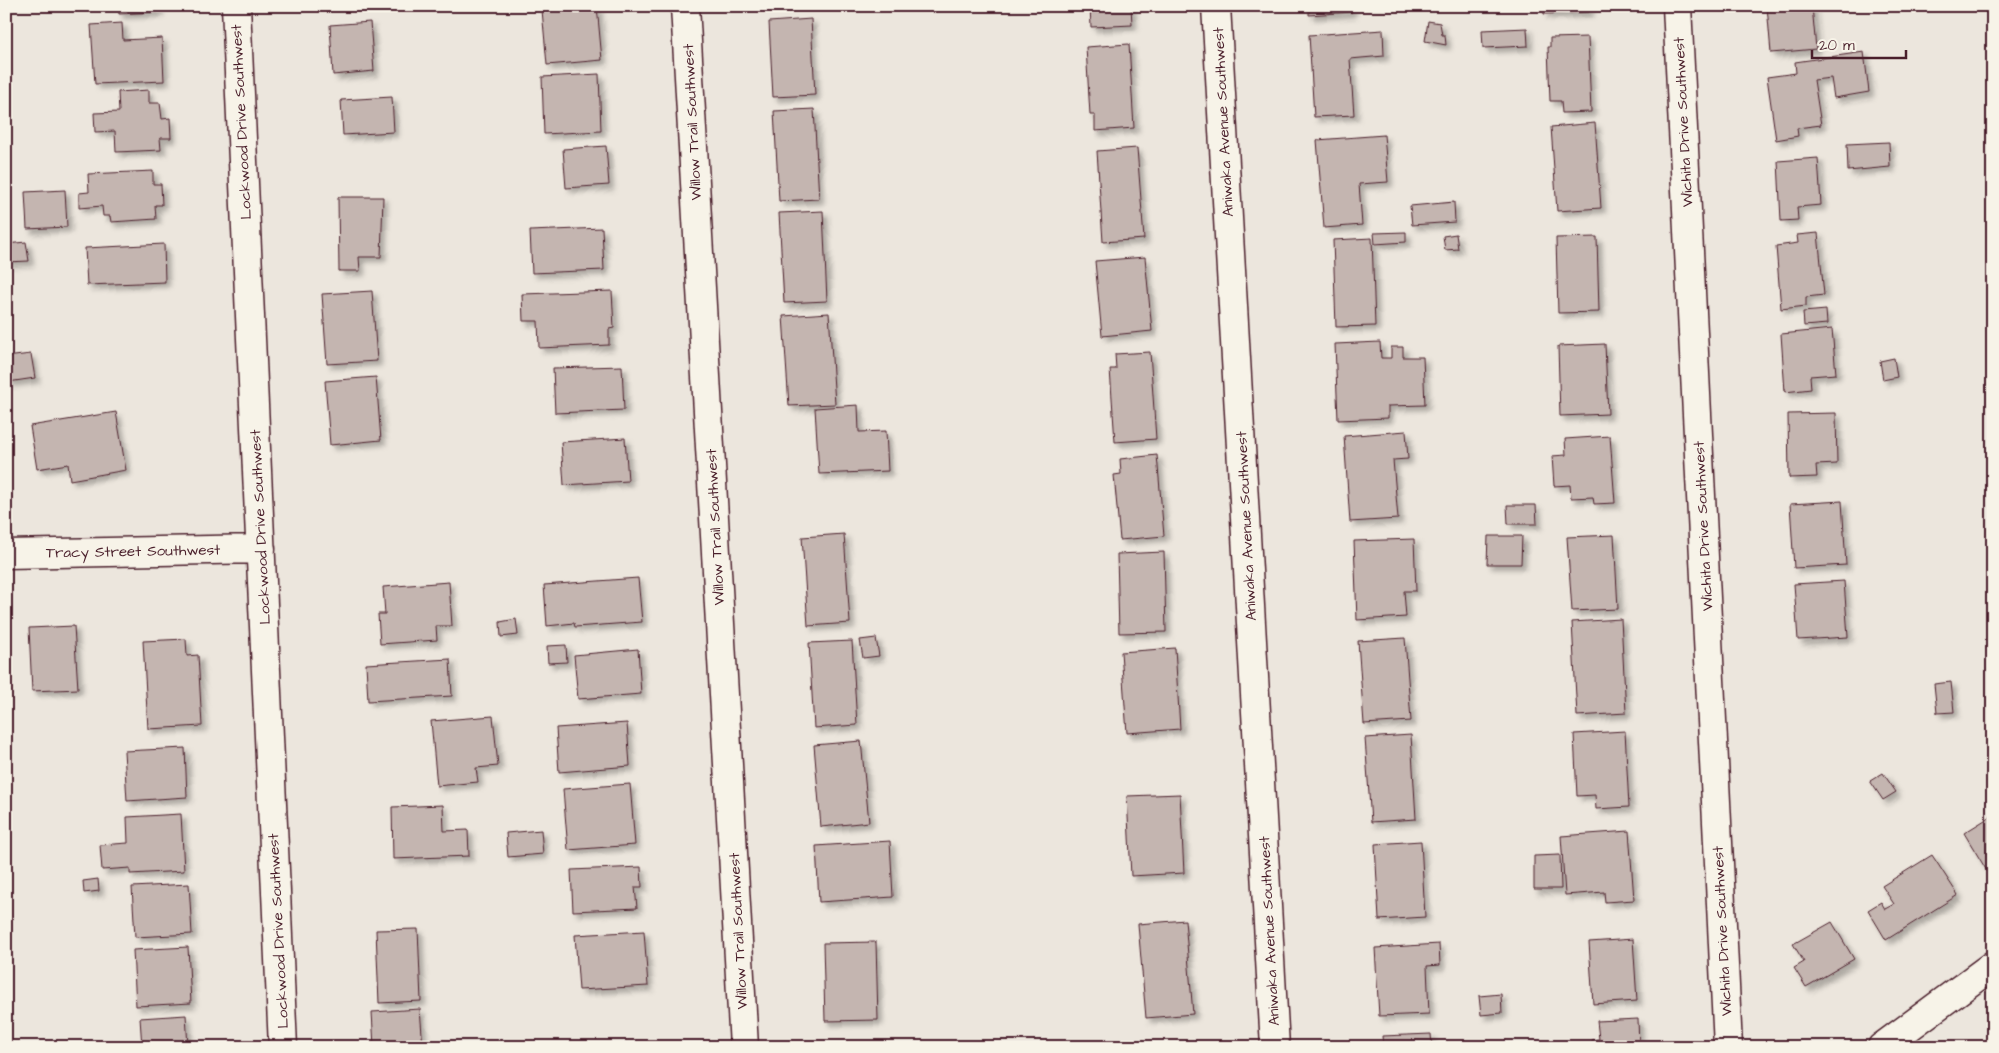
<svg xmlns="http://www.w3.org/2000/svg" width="1999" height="1053" font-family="'Architects Daughter',sans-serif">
	<defs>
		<filter id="shadow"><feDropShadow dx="4.5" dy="4.5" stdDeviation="2.5" flood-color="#0004"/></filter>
	</defs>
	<rect width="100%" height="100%" fill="#ece6dd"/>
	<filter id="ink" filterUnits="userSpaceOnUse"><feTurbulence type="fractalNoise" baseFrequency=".02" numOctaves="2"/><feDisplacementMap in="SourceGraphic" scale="10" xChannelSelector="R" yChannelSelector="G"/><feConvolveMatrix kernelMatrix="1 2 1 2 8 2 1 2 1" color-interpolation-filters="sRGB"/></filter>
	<g filter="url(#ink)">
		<path fill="#c4b5b0" stroke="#4a1f2b" filter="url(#shadow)" d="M 118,6 L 158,6 L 158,12 L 119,14 Z
			M 579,6 L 597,6 L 602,60 L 547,65 L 542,10 Z
			M 1090,6 L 1131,6 L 1132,25 L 1091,27 Z
			M 1309,6 L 1351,6 L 1352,12 L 1309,15 Z
			M 1543,6 L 1589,6 L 1589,12 L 1544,14 Z
			M 1767,6 L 1812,6 L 1816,49 L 1771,53 Z
			M 811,19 L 815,95 L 773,97 L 769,22 Z
			M 1428,21 L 1440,23 L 1442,35 L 1445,35 L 1446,45 L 1425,41 Z
			M 370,22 L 374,71 L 333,75 L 330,25 Z
			M 122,23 L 123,40 L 162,38 L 164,81 L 95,84 L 91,25 Z
			M 1527,28 L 1528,46 L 1483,48 L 1482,30 Z
			M 1383,30 L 1384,56 L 1350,59 L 1354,115 L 1314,117 L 1309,35 Z
			M 1588,37 L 1591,112 L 1562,113 L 1561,101 L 1550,101 L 1548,47 L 1550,47 L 1550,38 Z
			M 1129,44 L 1134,128 L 1095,131 L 1095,115 L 1090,115 L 1086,47 Z
			M 1864,52 L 1869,92 L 1834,98 L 1831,78 L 1814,80 L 1821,125 L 1797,128 L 1798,136 L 1776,140 L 1767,77 L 1796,73 L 1795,62 Z
			M 599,74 L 601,131 L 544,134 L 542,77 Z
			M 149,90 L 149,103 L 160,103 L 162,119 L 170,118 L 171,138 L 160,138 L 161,150 L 116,152 L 115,131 L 95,132 L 94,113 L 119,112 L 118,92 Z
			M 392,97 L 394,132 L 343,135 L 341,100 Z
			M 814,109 L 819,199 L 779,201 L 774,111 Z
			M 1595,123 L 1601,208 L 1557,211 L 1551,127 Z
			M 1384,135 L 1388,182 L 1359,184 L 1362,225 L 1324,228 L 1317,140 Z
			M 1889,142 L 1890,167 L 1848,171 L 1847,144 Z
			M 606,146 L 609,185 L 566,188 L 563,149 Z
			M 1137,148 L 1144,239 L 1103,242 L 1097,151 Z
			M 1818,158 L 1821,205 L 1797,207 L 1798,220 L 1781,221 L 1778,161 Z
			M 153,171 L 153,184 L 161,184 L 162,205 L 155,205 L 156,219 L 111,222 L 110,216 L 103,216 L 102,206 L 79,208 L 79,193 L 89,192 L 88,174 Z
			M 65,190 L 67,227 L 27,229 L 25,192 Z
			M 338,197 L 383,197 L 381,257 L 359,257 L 360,271 L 339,271 Z
			M 1454,202 L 1455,222 L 1412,225 L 1410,206 Z
			M 823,211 L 827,301 L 784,303 L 779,213 Z
			M 602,228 L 604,270 L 532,273 L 530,231 Z
			M 1406,232 L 1406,242 L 1375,244 L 1374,233 Z
			M 1818,233 L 1824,295 L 1806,297 L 1806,306 L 1781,309 L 1776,246 L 1798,243 L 1797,235 Z
			M 1456,234 L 1458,249 L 1445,250 L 1443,236 Z
			M 1597,237 L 1599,312 L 1558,313 L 1556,238 Z
			M 1372,238 L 1375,326 L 1336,327 L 1333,240 Z
			M 26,242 L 29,261 L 6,262 L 6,244 Z
			M 164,244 L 165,282 L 87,285 L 85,248 Z
			M 1145,257 L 1152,331 L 1102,336 L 1095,261 Z
			M 372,291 L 377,361 L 327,364 L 322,294 Z
			M 612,291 L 614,328 L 609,329 L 609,345 L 539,348 L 538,321 L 523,321 L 522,294 Z
			M 1826,310 L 1827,324 L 1804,326 L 1803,312 Z
			M 829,313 L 835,404 L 789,406 L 783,316 Z
			M 1832,329 L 1836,374 L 1810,376 L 1811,389 L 1785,392 L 1781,334 Z
			M 1380,342 L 1381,358 L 1391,358 L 1391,347 L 1403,347 L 1403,357 L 1423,357 L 1425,405 L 1388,406 L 1388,418 L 1338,420 L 1335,344 Z
			M 1605,344 L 1608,414 L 1560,416 L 1558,346 Z
			M 1150,352 L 1156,439 L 1115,442 L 1110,369 L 1116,369 L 1115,354 Z
			M 31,354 L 35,378 L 8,382 L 6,357 Z
			M 1894,358 L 1897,377 L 1883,380 L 1880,361 Z
			M 622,366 L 624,410 L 555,413 L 553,368 Z
			M 376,377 L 381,440 L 330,445 L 325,381 Z
			M 858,405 L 859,432 L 886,431 L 888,471 L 819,474 L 815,408 Z
			M 116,412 L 126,470 L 70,480 L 68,464 L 37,469 L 30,426 Z
			M 1836,413 L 1837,464 L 1816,465 L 1817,477 L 1789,478 L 1788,414 Z
			M 1406,431 L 1408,459 L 1393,460 L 1398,519 L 1350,522 L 1344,436 Z
			M 1610,436 L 1615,503 L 1594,504 L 1593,497 L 1571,498 L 1570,485 L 1554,486 L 1552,456 L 1566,455 L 1565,439 Z
			M 625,438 L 628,481 L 564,485 L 561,442 Z
			M 1157,455 L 1164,536 L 1120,540 L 1114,475 L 1121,474 L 1120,459 Z
			M 1842,501 L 1846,565 L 1794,568 L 1790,504 Z
			M 1507,505 L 1536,505 L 1537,524 L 1508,524 Z
			M 844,534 L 850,623 L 808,626 L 802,537 Z
			M 1614,535 L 1618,609 L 1572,611 L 1567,537 Z
			M 1488,536 L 1522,536 L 1521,564 L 1487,564 Z
			M 1414,539 L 1416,591 L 1404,591 L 1406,617 L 1357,620 L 1354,541 Z
			M 1164,552 L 1166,632 L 1119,633 L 1117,554 Z
			M 638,578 L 642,622 L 575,627 L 574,623 L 547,626 L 544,585 Z
			M 1844,581 L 1848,637 L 1798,640 L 1794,584 Z
			M 449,582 L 452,626 L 436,626 L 437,640 L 380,644 L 378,614 L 385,614 L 383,587 Z
			M 516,619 L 518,635 L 501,637 L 500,622 Z
			M 1621,619 L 1626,713 L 1577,716 L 1572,622 Z
			M 74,626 L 78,689 L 32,691 L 29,628 Z
			M 876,638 L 879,656 L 863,658 L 860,640 Z
			M 1405,638 L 1411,721 L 1364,724 L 1358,641 Z
			M 186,639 L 187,656 L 198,655 L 202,726 L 148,729 L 143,641 Z
			M 852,641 L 857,725 L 814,728 L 809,643 Z
			M 566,645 L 567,662 L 548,663 L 547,646 Z
			M 1175,648 L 1180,729 L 1127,733 L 1121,652 Z
			M 638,649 L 641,694 L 578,699 L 574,655 Z
			M 450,659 L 452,696 L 368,701 L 366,664 Z
			M 1951,682 L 1954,712 L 1937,713 L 1934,684 Z
			M 493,716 L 498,766 L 476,768 L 478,782 L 437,786 L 431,721 Z
			M 627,723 L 630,766 L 559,772 L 556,728 Z
			M 1625,731 L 1629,807 L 1596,809 L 1595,795 L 1577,796 L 1574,734 Z
			M 1411,735 L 1416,819 L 1371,822 L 1365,738 Z
			M 861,741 L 869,822 L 821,827 L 814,745 Z
			M 185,748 L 187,797 L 127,801 L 124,751 Z
			M 1883,773 L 1896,792 L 1883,800 L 1870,781 Z
			M 630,784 L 635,845 L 568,850 L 563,789 Z
			M 1180,794 L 1184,873 L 1131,876 L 1127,796 Z
			M 443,805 L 444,831 L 468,830 L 469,856 L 393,859 L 392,807 Z
			M 181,814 L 184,871 L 130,874 L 130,868 L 102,870 L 100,845 L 128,843 L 127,817 Z
			M 1993,815 L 1993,867 L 1987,871 L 1964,833 Z
			M 541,830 L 543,854 L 508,857 L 506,833 Z
			M 1629,831 L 1634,900 L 1605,902 L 1604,892 L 1565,895 L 1561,836 Z
			M 890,841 L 893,897 L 819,902 L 816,846 Z
			M 1421,841 L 1425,917 L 1379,920 L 1375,844 Z
			M 1560,855 L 1561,889 L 1534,889 L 1534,856 Z
			M 1932,855 L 1958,895 L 1886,940 L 1868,910 L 1881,902 L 1885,909 L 1894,904 L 1882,886 Z
			M 641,867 L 642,887 L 635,887 L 637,908 L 573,911 L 571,870 Z
			M 98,879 L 99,891 L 84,893 L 83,881 Z
			M 189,884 L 192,934 L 135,937 L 132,887 Z
			M 1185,920 L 1193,1014 L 1146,1018 L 1138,924 Z
			M 1832,922 L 1854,959 L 1806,987 L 1794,968 L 1804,962 L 1793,944 Z
			M 418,929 L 421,1001 L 379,1003 L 376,930 Z
			M 644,931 L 648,986 L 579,990 L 575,935 Z
			M 1633,939 L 1637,1001 L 1593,1004 L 1589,942 Z
			M 876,942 L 878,1020 L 825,1021 L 823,943 Z
			M 1439,944 L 1440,965 L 1427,966 L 1429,1014 L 1379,1016 L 1375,948 Z
			M 188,947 L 191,1003 L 136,1006 L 133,950 Z
			M 1501,994 L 1502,1013 L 1481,1015 L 1479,996 Z
			M 420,1009 L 423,1047 L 374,1047 L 372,1012 Z
			M 186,1015 L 188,1047 L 142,1047 L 140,1018 Z
			M 1638,1019 L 1639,1047 L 1592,1047 L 1592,1040 L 1599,1039 L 1597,1021 Z
			M 1431,1034 L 1432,1047 L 1383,1047 L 1382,1036 Z"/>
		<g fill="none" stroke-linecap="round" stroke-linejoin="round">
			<g stroke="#4a1f2b" stroke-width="31">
				<path id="street" d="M 236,6 L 283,1047
					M 685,6 L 744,1047
					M 1216,6 L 1275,1047
					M 1677,6 L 1728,1047
					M 6,554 L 261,549
					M 1882,1047 L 1993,965"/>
			</g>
			<use href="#street" stroke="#f7f3e8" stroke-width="28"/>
		</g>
	</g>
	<g text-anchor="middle" stroke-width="4" stroke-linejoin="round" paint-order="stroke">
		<g font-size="15" fill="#4a1f2b" stroke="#f7f3e8">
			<text transform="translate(241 122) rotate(-93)" y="5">Lockwood Drive Southwest</text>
			<text transform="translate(692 122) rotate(-93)" y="5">Willow Trail Southwest</text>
			<text transform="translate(1223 122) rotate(-93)" y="5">Aniwaka Avenue Southwest</text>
			<text transform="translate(1683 122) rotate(-93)" y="5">Wichita Drive Southwest</text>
			<text transform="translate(1246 526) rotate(-93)" y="5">Aniwaka Avenue Southwest</text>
			<text transform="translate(1703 526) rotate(-93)" y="5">Wichita Drive Southwest</text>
			<text transform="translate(260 527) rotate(-93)" y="5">Lockwood Drive Southwest</text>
			<text transform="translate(715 527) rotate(-93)" y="5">Willow Trail Southwest</text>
			<text transform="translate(133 551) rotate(-1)" y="5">Tracy Street Southwest</text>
			<text transform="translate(278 931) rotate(-93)" y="5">Lockwood Drive Southwest</text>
			<text transform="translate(738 931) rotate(-93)" y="5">Willow Trail Southwest</text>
			<text transform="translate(1269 931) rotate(-93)" y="5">Aniwaka Avenue Southwest</text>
			<text transform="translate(1722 931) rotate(-93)" y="5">Wichita Drive Southwest</text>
		</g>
	</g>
	<rect width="1999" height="1053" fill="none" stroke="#f7f3e8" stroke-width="25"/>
	<rect x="12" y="12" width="1974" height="1028" fill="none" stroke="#4a1f2b" stroke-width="2" filter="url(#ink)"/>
	<path d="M1812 50v8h94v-8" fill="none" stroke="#4a1f2b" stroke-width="2.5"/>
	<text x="1819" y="50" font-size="15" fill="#4a1f2b" stroke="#f7f3e8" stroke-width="4" paint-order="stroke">20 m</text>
</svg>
